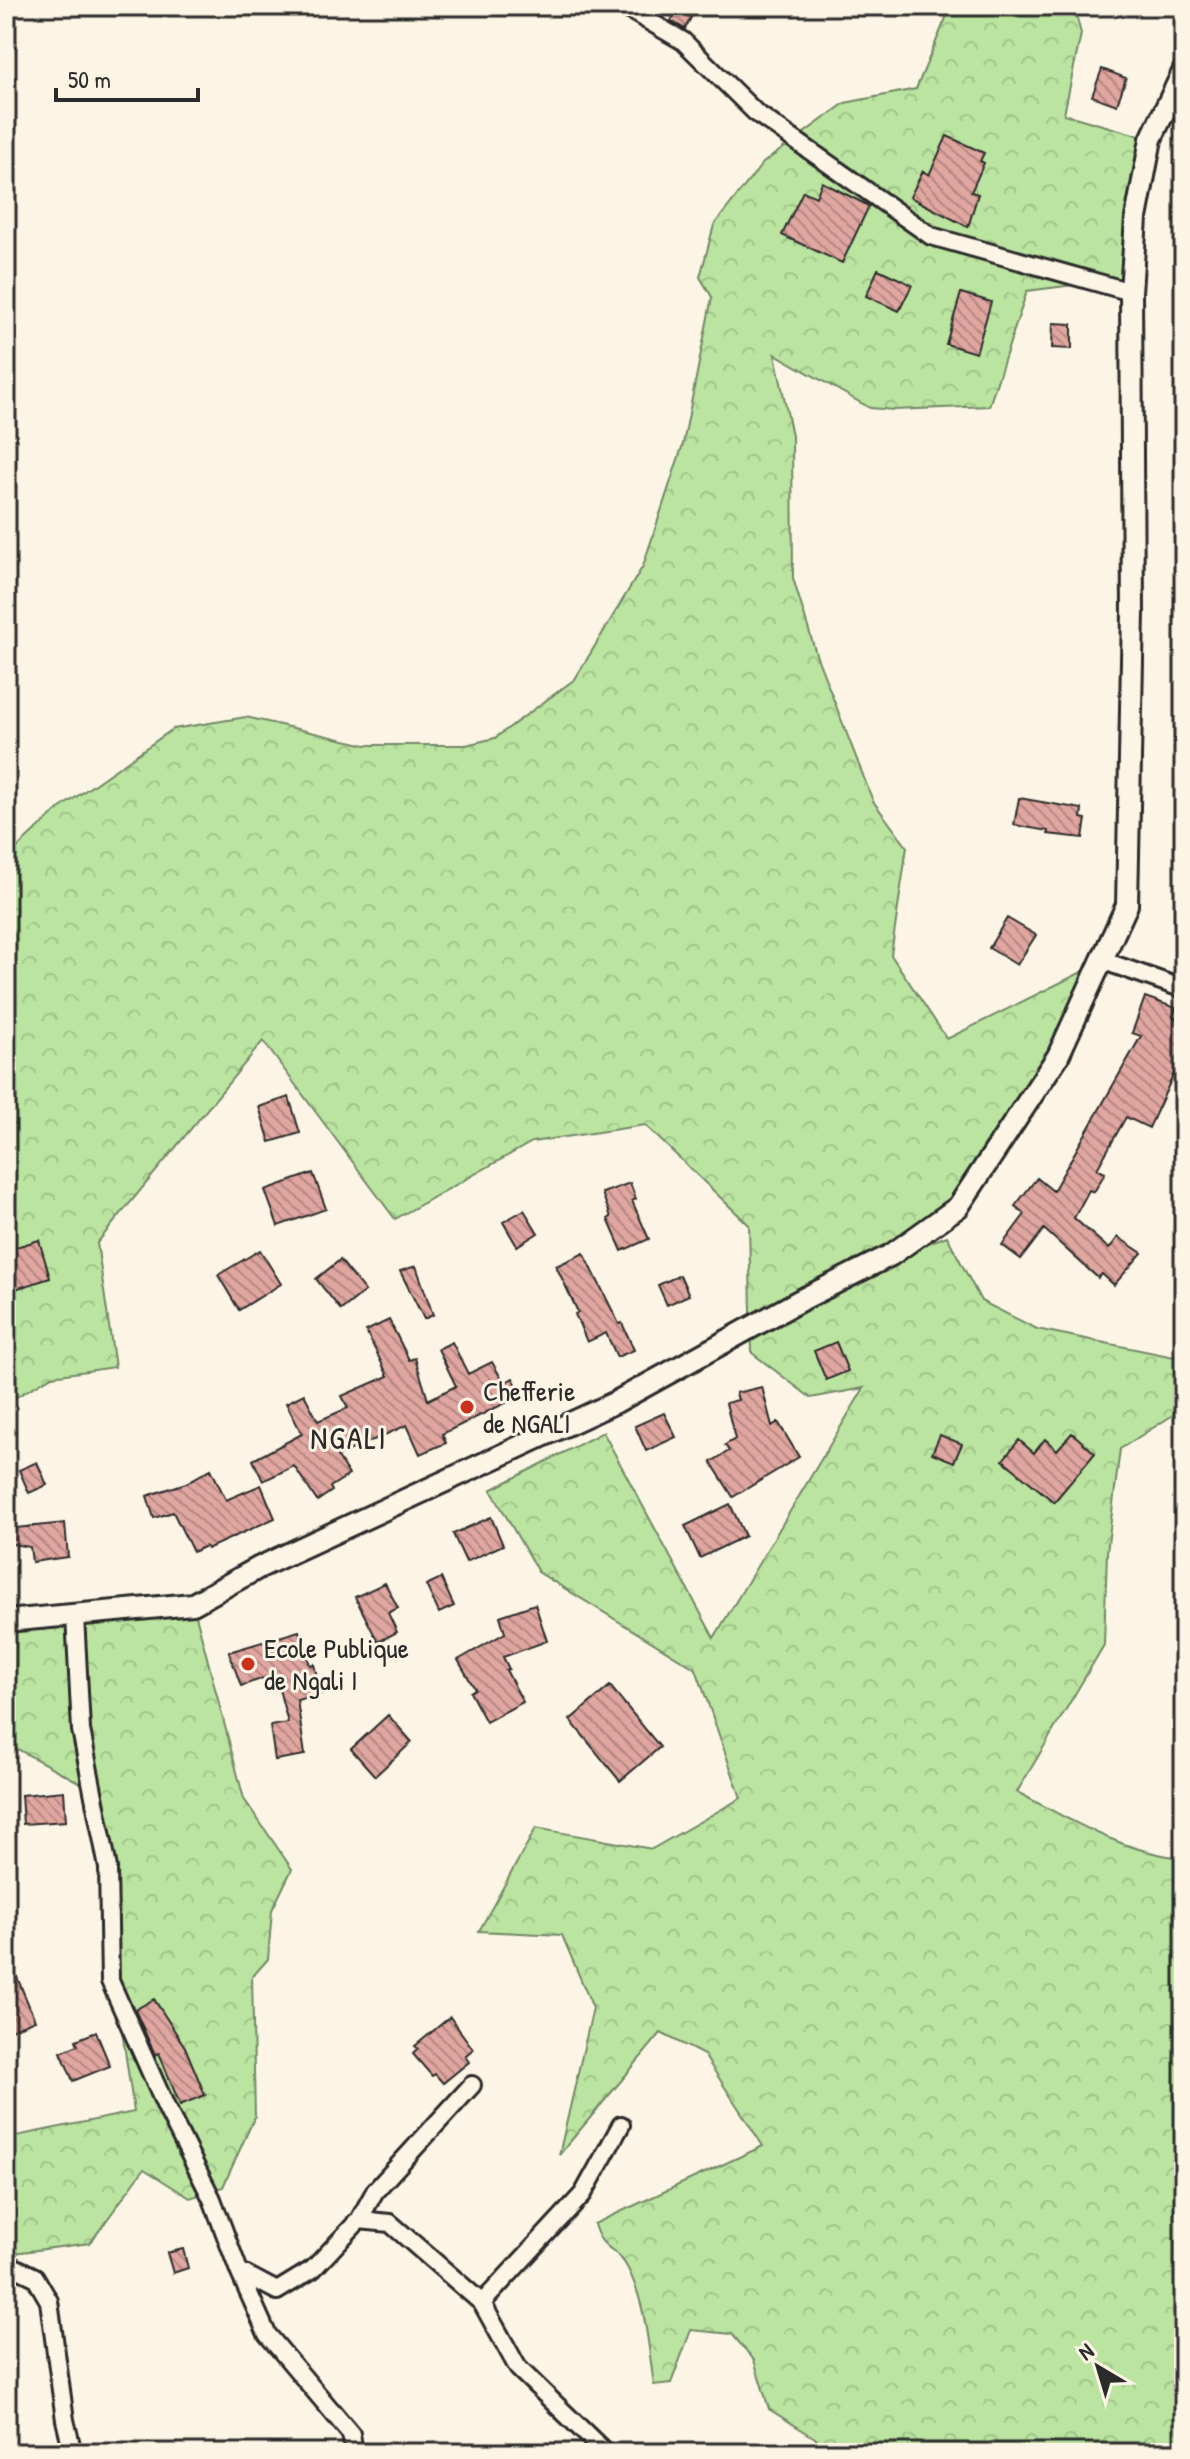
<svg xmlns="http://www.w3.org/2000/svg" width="1190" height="2459" font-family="'Patrick Hand',sans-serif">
	<defs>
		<pattern id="forest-crowns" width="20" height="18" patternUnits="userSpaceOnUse" patternTransform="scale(2)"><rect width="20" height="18" fill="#bae4a0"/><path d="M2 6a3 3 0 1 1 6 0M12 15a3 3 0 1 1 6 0" fill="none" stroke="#a0c48a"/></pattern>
		<pattern id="building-back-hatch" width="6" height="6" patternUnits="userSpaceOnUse" patternTransform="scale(2)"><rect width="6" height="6" fill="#e0a6a0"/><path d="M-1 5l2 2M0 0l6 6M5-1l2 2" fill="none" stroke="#b68783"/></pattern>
	</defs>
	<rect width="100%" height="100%" fill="#fcf5e5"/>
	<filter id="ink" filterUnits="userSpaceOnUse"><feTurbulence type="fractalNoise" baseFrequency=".0125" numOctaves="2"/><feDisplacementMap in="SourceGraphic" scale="16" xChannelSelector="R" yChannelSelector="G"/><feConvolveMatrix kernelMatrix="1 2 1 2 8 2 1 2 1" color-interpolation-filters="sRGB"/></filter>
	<g filter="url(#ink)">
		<path fill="url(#forest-crowns)" stroke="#728866" stroke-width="2" d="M 951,6 L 1074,6 L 1081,34 L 1064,114 L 1151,139 L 1131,292 L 1074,285 L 1027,291 L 989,406 L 894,410 L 870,408 L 775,354 L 792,436 L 793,578 L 817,657 L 873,801 L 907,847 L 891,955 L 947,1039 L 1104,961 L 958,1207 L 899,1254 L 947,1236 L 981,1301 L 1037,1329 L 1184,1359 L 1184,1408 L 1120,1449 L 1107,1552 L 1104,1645 L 1017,1792 C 1069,1819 1124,1853 1184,1858 L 1184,2453 L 828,2453 L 815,2438 L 769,2409 L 754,2360 L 732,2334 L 691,2330 L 671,2383 L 654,2385 C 648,2345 646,2303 627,2267 C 617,2247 601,2251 594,2224 L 763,2146 L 704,2055 L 661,2033 L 559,2155 L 593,2008 L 562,1935 L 479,1931 L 536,1828 L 652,1849 L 741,1798 L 696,1669 L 538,1572 L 491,1490 L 603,1432 L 714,1638 L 864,1388 L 811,1398 L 752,1353 L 749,1225 L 645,1125 L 532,1142 L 395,1219 L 263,1041 L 97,1243 L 115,1367 L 52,1376 L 6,1403 L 6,858 L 59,809 L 173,729 L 246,717 L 366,745 L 466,745 L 495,738 L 575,679 L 643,566 L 683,444 L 712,297 L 700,277 L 714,225 L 763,163 L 845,103 L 916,89 Z
			M 193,1604 L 244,1799 L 292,1869 L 272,1910 L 268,1959 L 252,1977 L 255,2116 L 223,2187 L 190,2198 L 144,2169 L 90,2243 L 6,2254 L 6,2138 L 134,2112 L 86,1786 L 6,1743 L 6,1687 L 12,1622 Z"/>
		<path fill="url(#building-back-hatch)" stroke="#2b2b2b" stroke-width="2" d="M 678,6 L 697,6 L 685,29 L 671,21 Z
			M 1102,69 L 1126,78 L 1117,105 L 1092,96 Z
			M 947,136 L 984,153 L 980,161 L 984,163 L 971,192 L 978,194 L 968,227 L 910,197 L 923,171 L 929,175 Z
			M 822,182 L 869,206 L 842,263 L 782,235 L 803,191 L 816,197 Z
			M 878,269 L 912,285 L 899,311 L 866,296 Z
			M 961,293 L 991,302 L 976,353 L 946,344 Z
			M 1053,323 L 1072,324 L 1072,349 L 1052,348 Z
			M 1019,798 L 1082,809 L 1081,818 L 1086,819 L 1083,838 L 1048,834 L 1048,831 L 1014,825 Z
			M 1007,918 L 1036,935 L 1017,965 L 989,948 Z
			M 1145,997 L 1176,1008 L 1173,1017 L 1184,1021 L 1184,1052 L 1149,1128 L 1126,1117 L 1097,1169 L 1105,1173 L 1094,1192 L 1089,1190 L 1074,1218 L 1109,1249 L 1118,1237 L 1142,1253 L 1114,1285 L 1102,1274 L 1098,1278 L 1044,1229 L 1021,1259 L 1002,1245 L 1025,1214 L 1015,1206 L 1037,1178 L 1053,1191 L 1141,1036 L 1132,1033 Z
			M 289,1097 L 300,1133 L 270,1142 L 259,1107 Z
			M 313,1173 L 326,1209 L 278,1226 L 265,1190 Z
			M 630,1183 L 636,1199 L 632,1201 L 649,1239 L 622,1251 L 608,1219 L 611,1217 L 602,1193 Z
			M 524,1210 L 538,1233 L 517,1246 L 503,1222 Z
			M 39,1240 L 50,1278 L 6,1292 L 6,1250 Z
			M 260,1250 L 281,1284 L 239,1310 L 218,1275 Z
			M 584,1253 L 619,1324 L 622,1323 L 634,1350 L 617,1357 L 606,1333 L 587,1342 L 575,1314 L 578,1312 L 556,1266 Z
			M 340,1260 L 365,1291 L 341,1310 L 316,1279 Z
			M 416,1266 L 433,1315 L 424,1319 L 400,1271 Z
			M 680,1275 L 689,1295 L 667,1305 L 658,1285 Z
			M 389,1320 L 409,1360 L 415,1358 L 428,1400 L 456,1386 L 438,1349 L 452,1342 L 468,1374 L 492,1362 L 504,1383 L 513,1378 L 522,1395 L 442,1434 L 446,1443 L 420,1454 L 407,1425 L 337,1456 L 349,1475 L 330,1487 L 332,1491 L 317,1501 L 294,1466 L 263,1481 L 253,1460 L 302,1434 L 286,1403 L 304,1394 L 318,1421 L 348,1408 L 342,1396 L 388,1376 L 366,1331 Z
			M 836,1342 L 848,1371 L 826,1380 L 814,1351 Z
			M 762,1387 L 772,1426 L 778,1422 L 799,1457 L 733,1497 L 711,1462 L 729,1451 L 725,1445 L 735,1439 L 726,1403 L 738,1400 L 736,1393 Z
			M 664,1413 L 676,1437 L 646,1451 L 635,1426 Z
			M 1072,1433 L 1095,1453 L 1054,1502 L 1003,1460 L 1019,1440 L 1034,1453 L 1045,1439 L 1057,1450 Z
			M 940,1435 L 962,1444 L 954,1462 L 932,1453 Z
			M 37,1462 L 47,1485 L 29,1493 L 19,1470 Z
			M 211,1469 L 226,1500 L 261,1485 L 275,1518 L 207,1549 L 205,1546 L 193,1552 L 173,1512 L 154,1518 L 147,1496 L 186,1483 Z
			M 730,1504 L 745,1536 L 700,1558 L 685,1526 Z
			M 491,1517 L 503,1545 L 466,1562 L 453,1534 Z
			M 65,1523 L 68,1557 L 32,1562 L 30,1547 L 6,1543 L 6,1529 Z
			M 441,1578 L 454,1606 L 439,1613 L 426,1585 Z
			M 385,1583 L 398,1608 L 388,1613 L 397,1632 L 378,1642 L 355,1597 Z
			M 535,1604 L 547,1641 L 503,1657 L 509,1669 L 506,1670 L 523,1702 L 486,1722 L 470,1692 L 475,1689 L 458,1660 L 505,1633 L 500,1616 Z
			M 299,1631 L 310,1665 L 314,1664 L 321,1694 L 297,1700 L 305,1755 L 275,1760 L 270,1726 L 288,1723 L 275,1674 L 241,1686 L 229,1652 Z
			M 610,1686 L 660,1747 L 620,1781 L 570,1720 Z
			M 388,1715 L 412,1742 L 375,1776 L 351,1749 Z
			M 64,1791 L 66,1821 L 23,1824 L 21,1795 Z
			M 6,1951 L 35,2020 L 6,2032 Z
			M 154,1999 L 185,2047 L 205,2095 L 180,2105 L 159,2053 L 155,2055 L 135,2010 Z
			M 450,2017 L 473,2049 L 465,2056 L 469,2062 L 443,2083 L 435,2074 L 432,2076 L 413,2054 L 418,2049 L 415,2046 Z
			M 96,2032 L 110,2066 L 73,2081 L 61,2052 L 78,2045 L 76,2040 Z
			M 183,2249 L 188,2268 L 173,2273 L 167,2253 Z"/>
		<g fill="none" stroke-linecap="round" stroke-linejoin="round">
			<g stroke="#2b2b2b" stroke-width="22">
				<path id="minor" d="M 623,6 L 683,41 L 755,112 L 931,236 L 1131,292
					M 1104,961 L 1184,989
					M 75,1616 L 81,1730 L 108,1868 L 110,1981 L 166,2107 L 212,2199 L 239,2271 L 277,2291 L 313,2269 L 359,2220 L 390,2223 L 482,2303 L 518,2368 L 606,2453
					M 359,2220 L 375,2191 L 472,2085
					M 6,2266 L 10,2265 L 35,2277 L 49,2301 L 65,2420 L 73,2453
					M 239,2271 L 267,2334 L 351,2434 L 354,2453
					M 482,2303 L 583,2194 L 621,2125"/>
			</g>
			<g stroke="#2b2b2b" stroke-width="26">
				<path id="tertiary" d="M 6,1621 L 193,1604 L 260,1567 L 616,1402 L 799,1301 L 891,1255 L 958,1207 L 1058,1056 L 1127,905 L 1133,612 L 1131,292 L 1136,218 L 1151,139 L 1184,70"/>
			</g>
			<use href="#minor" stroke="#fcf5e5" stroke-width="16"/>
			<use href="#tertiary" stroke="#fcf5e5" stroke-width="20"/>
		</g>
	</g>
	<g fill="#c8321e" stroke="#fcf5e5" stroke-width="3">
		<circle cx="467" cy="1407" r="8"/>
		<circle cx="248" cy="1664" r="8"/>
	</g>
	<g text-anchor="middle" stroke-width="6" stroke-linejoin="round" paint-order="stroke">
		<g font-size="28" fill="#2b2b2b" stroke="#fcf5e5" text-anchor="start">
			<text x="483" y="1401">Chefferie<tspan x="483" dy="32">de NGALI</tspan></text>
			<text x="264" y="1658">Ecole Publique<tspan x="264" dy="32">de Ngali I</tspan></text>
		</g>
		<g font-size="32" letter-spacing="2" fill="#2b2b2b" stroke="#fcf5e5">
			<text x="349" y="1449">NGALI</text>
		</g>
	</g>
	<rect width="1190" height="2459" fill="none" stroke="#fcf5e5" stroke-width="32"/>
	<rect x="16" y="16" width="1158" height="2427" fill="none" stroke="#2b2b2b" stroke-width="3" filter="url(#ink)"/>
	<g transform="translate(1098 2367) rotate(322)" stroke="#fcf5e5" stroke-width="6" paint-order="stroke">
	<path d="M0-6L14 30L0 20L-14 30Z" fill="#2b2b2b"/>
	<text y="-12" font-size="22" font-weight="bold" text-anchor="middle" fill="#2b2b2b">N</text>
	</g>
	<path d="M56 88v12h142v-12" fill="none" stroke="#2b2b2b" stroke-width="4"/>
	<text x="68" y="88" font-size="24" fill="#2b2b2b" stroke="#fcf5e5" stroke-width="6" paint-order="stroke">50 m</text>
</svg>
